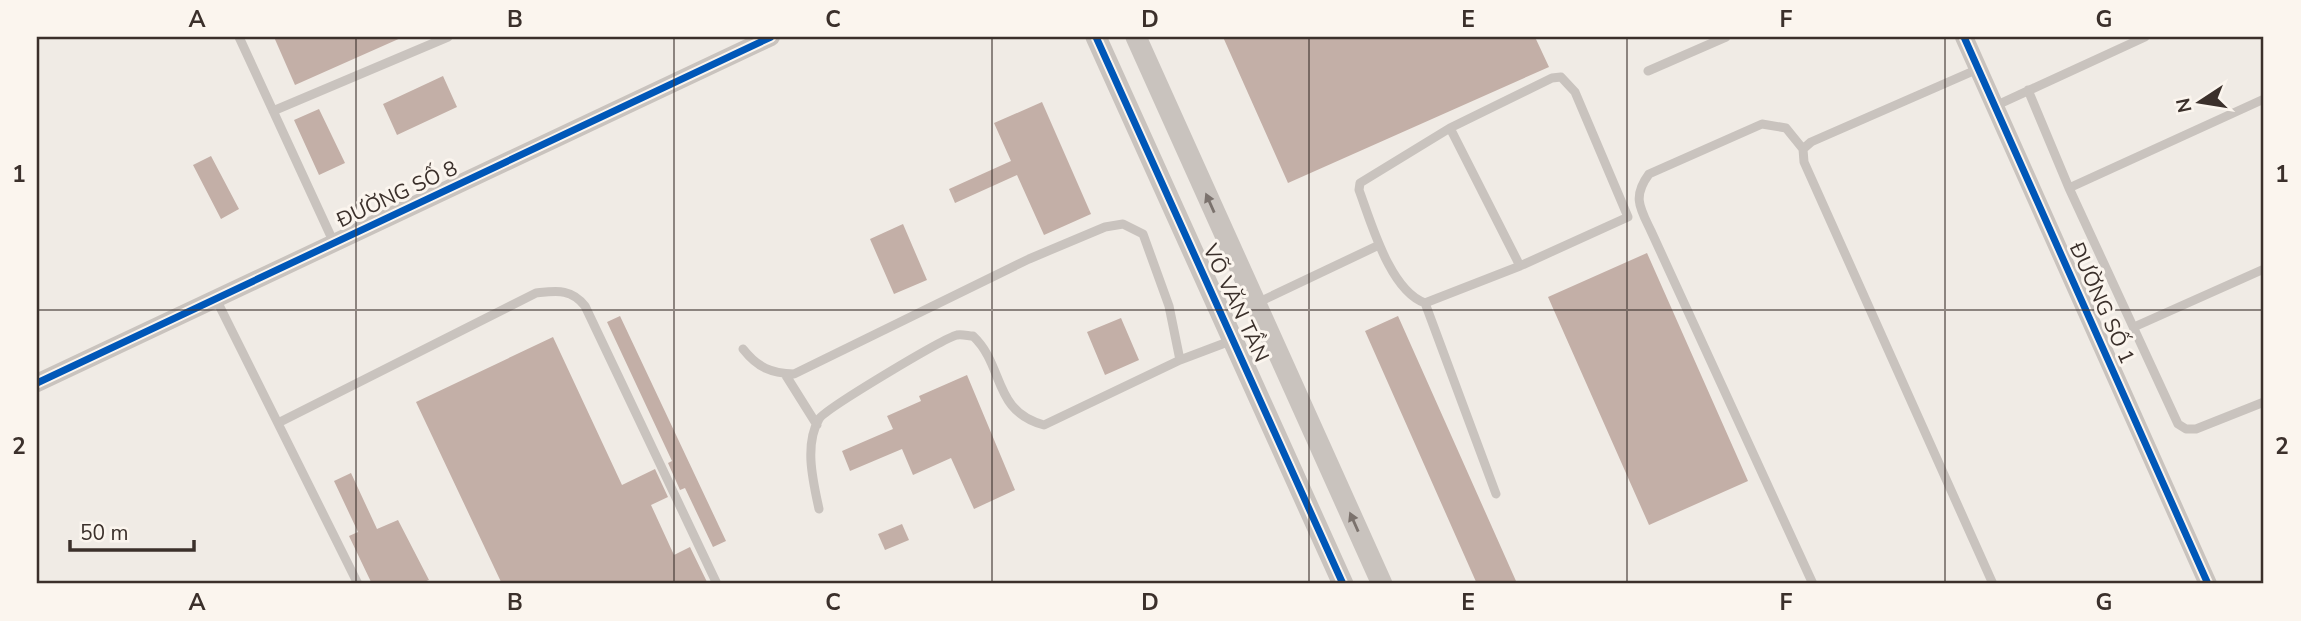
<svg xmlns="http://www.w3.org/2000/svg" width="2301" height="621" font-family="'Nunito Sans',sans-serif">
	<rect width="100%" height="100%" fill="#f0ebe5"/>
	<path fill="#c3afa7" d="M 274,37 L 403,37 L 295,85 Z
		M 1223,37 L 1535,37 L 1549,67 L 1288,183 Z
		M 443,76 L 457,107 L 397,135 L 383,104 Z
		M 1042,102 L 1091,214 L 1044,235 L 1017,175 L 955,203 L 949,189 L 1011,161 L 994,123 Z
		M 319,109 L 345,163 L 319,175 L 294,120 Z
		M 211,156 L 239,209 L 221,219 L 193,165 Z
		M 903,224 L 927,280 L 894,294 L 870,239 Z
		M 1647,253 L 1748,481 L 1649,525 L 1548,297 Z
		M 620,316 L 726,541 L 713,547 L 685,488 L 680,490 L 668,463 L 672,461 L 607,322 Z
		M 1398,316 L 1516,581 L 1509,584 L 1477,584 L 1365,331 Z
		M 1121,318 L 1139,360 L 1105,375 L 1087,332 Z
		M 553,337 L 622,485 L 655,469 L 668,497 L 651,505 L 674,555 L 690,547 L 708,584 L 502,584 L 416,402 Z
		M 967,375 L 1015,490 L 974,509 L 951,458 L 913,475 L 902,449 L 850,471 L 842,451 L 893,429 L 887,416 L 921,401 L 919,396 Z
		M 351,473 L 377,529 L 398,520 L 429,580 L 419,584 L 372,584 L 349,536 L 358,532 L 334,481 Z
		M 902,524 L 909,540 L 885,550 L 878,534 Z"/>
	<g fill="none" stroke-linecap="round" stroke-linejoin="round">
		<path stroke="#c9c3be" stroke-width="9" d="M 239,37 L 334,243
			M 1978,69 L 1811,142 L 1803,149 L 1804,162 L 1993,584
			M 1648,71 L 1726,37
			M 2028,90 L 2069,188 L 2178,424 L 2186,429 L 2196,429 L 2264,402
			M 1995,106 L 2145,37
			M 273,111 L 448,37
			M 1450,128 L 1520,266
			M 1803,149 L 1786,128 L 1762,124 L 1649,174 C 1632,197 1640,208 1651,231 L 1813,584
			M 2069,188 L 2264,99
			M 216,299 L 358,584
			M 1257,303 L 1379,245
			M 1425,303 L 1520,266 L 1628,217 L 1575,92 L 1561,77 L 1552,78 L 1450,128 L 1360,183 L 1359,190 C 1371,222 1390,291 1425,303 L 1496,494
			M 2134,327 L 2264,269
			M 743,349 C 758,368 771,373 794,374 L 1029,259 L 1105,227 L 1123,224 L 1143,234 L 1169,306 L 1180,360
			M 785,374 L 817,425
			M 278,423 L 536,293 C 556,291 571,288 585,306 L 717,584
			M 819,509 C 813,481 804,445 819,419 C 825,409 942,339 957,335 C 962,334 969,336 973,336 C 1005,366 992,411 1044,425 L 1180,360 L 1233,340"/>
		<path stroke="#c9c3be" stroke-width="18" d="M 1964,37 L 2208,584
			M 37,383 L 771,37"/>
		<path stroke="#c9c3be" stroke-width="21" d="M 1096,37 L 1343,584
			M 1136,37 L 1382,584"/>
		<g stroke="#fbf5ee" stroke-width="11">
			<path id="cycleway" d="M 1096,37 L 1343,584
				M 1964,37 L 2208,584
				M 37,383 L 771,37"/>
		</g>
		<use href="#cycleway" stroke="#0057b8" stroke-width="7"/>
	</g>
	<defs><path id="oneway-solid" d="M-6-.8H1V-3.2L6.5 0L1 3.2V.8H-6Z" transform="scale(1.75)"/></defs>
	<g fill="#7b726d">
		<use href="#oneway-solid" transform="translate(1210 203) rotate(-114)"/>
		<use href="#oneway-solid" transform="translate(1354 522) rotate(-114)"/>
	</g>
	<path fill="none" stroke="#3b302b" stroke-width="2" stroke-opacity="0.55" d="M 356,37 L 356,584M 674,37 L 674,584M 992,37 L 992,584M 1309,37 L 1309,584M 1627,37 L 1627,584M 1945,37 L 1945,584M 37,310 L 2264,310"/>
	<g text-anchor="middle" stroke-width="6" stroke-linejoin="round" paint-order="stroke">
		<g font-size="21" fill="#3b302b" stroke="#fbf5ee">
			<text transform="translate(397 194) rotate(-25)" y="7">ĐƯỜNG SỐ 8</text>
			<text transform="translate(1236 303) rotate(65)" y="7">VÕ VĂN TẦN</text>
			<text transform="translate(2102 303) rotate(66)" y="7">ĐƯỜNG SỐ 1</text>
		</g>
	</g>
	<rect width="2301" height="621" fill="none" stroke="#fbf5ee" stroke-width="77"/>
	<g transform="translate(2200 102) rotate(258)" stroke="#fbf5ee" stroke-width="5" paint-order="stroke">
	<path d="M0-5L12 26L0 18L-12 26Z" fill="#3b302b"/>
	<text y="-10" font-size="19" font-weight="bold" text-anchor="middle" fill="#3b302b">N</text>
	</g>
	<path d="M70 540v10h124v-10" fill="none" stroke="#3b302b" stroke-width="3.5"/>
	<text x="80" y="540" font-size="21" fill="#3b302b" stroke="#fbf5ee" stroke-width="5" paint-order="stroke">50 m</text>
	<rect x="38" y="38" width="2224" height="544" fill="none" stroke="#3b302b" stroke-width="2.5"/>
	<g font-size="23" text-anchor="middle" font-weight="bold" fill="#3b302b">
		<text x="197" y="27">A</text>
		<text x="515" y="27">B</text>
		<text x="833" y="27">C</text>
		<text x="1150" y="27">D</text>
		<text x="1468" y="27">E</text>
		<text x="1786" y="27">F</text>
		<text x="2104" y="27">G</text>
		<text x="19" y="182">1</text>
		<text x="2282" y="182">1</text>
		<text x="19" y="454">2</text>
		<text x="2282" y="454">2</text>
		<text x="197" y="610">A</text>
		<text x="515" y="610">B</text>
		<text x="833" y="610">C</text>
		<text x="1150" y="610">D</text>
		<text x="1468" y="610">E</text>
		<text x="1786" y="610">F</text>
		<text x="2104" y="610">G</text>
	</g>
</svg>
